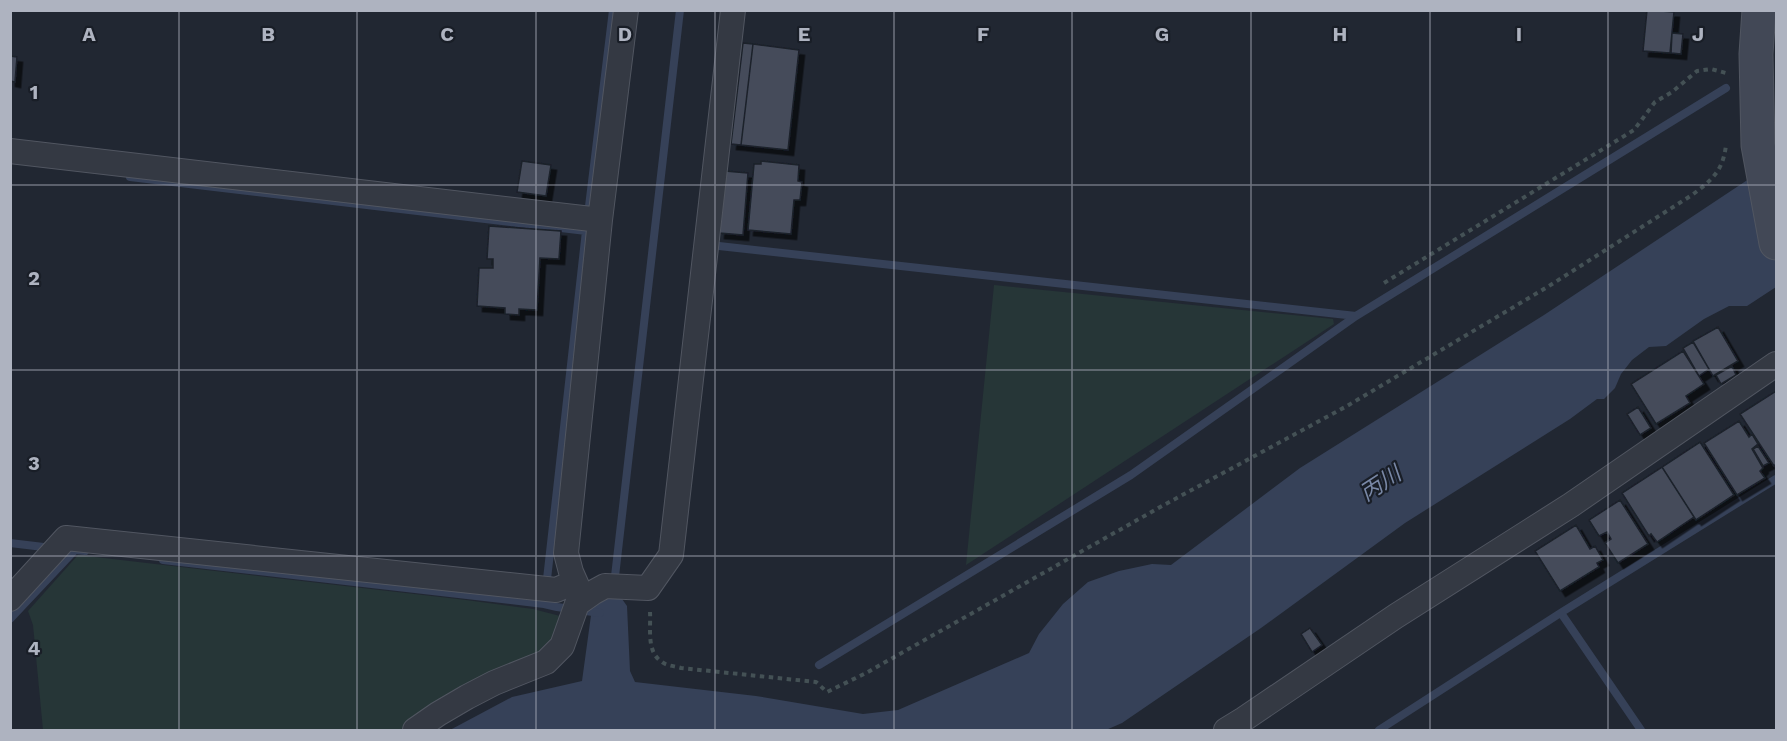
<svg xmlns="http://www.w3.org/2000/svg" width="1787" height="741" font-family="'Work Sans','Noto Sans JP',sans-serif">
	<defs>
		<filter id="shadow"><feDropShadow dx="5.5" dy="5.5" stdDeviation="0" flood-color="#0009"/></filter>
	</defs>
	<rect width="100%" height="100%" fill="#212732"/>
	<path fill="#263637" d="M 994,285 L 1333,319 L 1334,324 L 966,565 Z
		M 78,555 L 466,600 L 533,609 L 564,617 L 553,642 L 532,659 L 416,718 L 400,730 L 43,730 L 33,625 L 28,611 Z"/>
	<path fill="#364158" d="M 1776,161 L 1776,287 L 1747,306 L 1729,306 L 1704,319 L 1666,346 L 1649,347 L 1632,360 L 1621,374 L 1615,388 L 1604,399 L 1597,399 L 1570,419 L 1405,523 L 1261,628 L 1122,723 L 1106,730 L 450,730 L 512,697 L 582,681 L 592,608 L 607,598 L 622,599 L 627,606 L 630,671 L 635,682 L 756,696 L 863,714 L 898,710 L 1029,653 L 1039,634 L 1063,604 L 1088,582 L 1119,571 L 1152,564 L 1171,565 L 1300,468 L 1544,315 Z"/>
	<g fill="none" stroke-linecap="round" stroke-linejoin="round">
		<path stroke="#364158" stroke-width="8" d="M 130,177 L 586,231
			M 719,246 L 1356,316 L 1726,88
			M 10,543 L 52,548
			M 163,560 L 544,604 L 557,607 L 600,613
			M 614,585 L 680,10
			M 546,588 L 586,231 L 613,10
			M 1561,613 L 1641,730
			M 10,619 L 75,550 L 85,551
			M 819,665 L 1131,475 L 1356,316
			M 1379,730 L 1562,612 L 1776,479"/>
	</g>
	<path fill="#444b5a" stroke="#1b202a" stroke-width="1.5" filter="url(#shadow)" d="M 1647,10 L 1674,12 L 1670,53 L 1643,51 Z
		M 1672,33 L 1683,34 L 1681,54 L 1671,53 Z
		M 743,43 L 753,44 L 741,145 L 731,144 Z
		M 753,44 L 799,50 L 788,150 L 741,145 Z
		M 10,56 L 17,57 L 15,82 L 10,81 Z
		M 522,161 L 551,165 L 546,196 L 517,192 Z
		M 761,161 L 799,165 L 798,181 L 802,182 L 800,200 L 794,200 L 791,234 L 748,230 L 754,164 L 761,164 Z
		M 725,171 L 748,173 L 743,235 L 719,233 Z
		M 489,226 L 561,231 L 559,259 L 540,258 L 537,310 L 519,309 L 519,315 L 505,314 L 505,308 L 477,306 L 479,268 L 493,268 L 493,259 L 487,259 Z
		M 1718,327 L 1738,361 L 1713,376 L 1693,341 Z
		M 1693,342 L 1709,369 L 1699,376 L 1683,348 Z
		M 1683,351 L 1704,384 L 1686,396 L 1690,403 L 1656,424 L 1631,384 Z
		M 1732,366 L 1736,375 L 1721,384 L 1716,375 Z
		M 1776,391 L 1776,464 L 1774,466 L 1740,414 Z
		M 1638,407 L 1651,428 L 1640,435 L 1627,414 Z
		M 1739,421 L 1749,437 L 1752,434 L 1758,444 L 1752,449 L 1763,468 L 1760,471 L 1765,478 L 1737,495 L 1704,443 Z
		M 1700,442 L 1734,495 L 1696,520 L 1662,467 Z
		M 1758,446 L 1769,463 L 1763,466 L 1753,449 Z
		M 1662,467 L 1694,517 L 1657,542 L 1651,534 L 1649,536 L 1622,493 Z
		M 1620,500 L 1648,544 L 1618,563 L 1605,543 L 1611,539 L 1607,532 L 1599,536 L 1589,520 Z
		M 1576,525 L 1590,549 L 1595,546 L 1603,560 L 1597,563 L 1599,567 L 1560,591 L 1535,551 Z
		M 1310,628 L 1322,645 L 1312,652 L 1301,634 Z"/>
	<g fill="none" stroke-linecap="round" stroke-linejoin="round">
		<g stroke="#515661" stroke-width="26">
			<path id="street" d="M 10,151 L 600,220 L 566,553 L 571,572 L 583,599
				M 600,220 L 626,10
				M 10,599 L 66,538 L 556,590 L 575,582
				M 415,730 L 438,714 L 467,697 L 494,683 L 546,662 L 562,646 L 577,604 L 594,592 L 605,586 L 648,588 L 671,555 L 733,10
				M 1226,730 L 1244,719 L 1396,616 L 1571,505 L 1776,364"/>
		</g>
		<g stroke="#515661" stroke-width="35">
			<path id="secondary" d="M 1759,10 L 1756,54 L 1758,145 L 1776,243"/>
		</g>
		<path stroke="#445155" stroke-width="4" stroke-dasharray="4.5 4.5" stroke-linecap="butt" d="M 1384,283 L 1634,130 L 1655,102 L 1672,92 L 1697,71 L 1711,69 L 1726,73
			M 650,612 C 651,628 646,652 662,662 C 667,666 675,666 681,668 L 816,682 L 827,692 L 866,673 L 1162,506 L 1347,406 L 1549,286 L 1692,195 C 1712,180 1723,171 1726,145"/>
		<use href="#street" stroke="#343943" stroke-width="24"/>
		<use href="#secondary" stroke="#424856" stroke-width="33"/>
	</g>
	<path fill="none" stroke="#aeb3c0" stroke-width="1.5" stroke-opacity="0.55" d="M 179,10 L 179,730M 357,10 L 357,730M 536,10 L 536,730M 715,10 L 715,730M 894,10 L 894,730M 1072,10 L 1072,730M 1251,10 L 1251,730M 1430,10 L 1430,730M 1608,10 L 1608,730M 10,185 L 1776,185M 10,370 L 1776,370M 10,556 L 1776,556"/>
	<g text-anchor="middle" stroke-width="4.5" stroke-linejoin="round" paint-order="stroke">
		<g font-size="22" font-style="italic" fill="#7988a6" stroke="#191e27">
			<text transform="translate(1380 483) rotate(-33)" y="8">丙川</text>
		</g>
	</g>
	<g font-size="20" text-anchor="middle" font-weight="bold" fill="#aeb3c0" stroke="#191e27" stroke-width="4.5" stroke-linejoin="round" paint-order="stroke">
		<text x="89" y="41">A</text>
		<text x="268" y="41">B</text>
		<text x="447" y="41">C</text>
		<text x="625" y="41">D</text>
		<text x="804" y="41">E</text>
		<text x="983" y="41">F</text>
		<text x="1162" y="41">G</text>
		<text x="1340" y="41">H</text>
		<text x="1519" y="41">I</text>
		<text x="1698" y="41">J</text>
		<text x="34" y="99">1</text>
		<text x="34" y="285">2</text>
		<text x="34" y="470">3</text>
		<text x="34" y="655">4</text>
	</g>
	<rect width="1787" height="741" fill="none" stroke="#aeb3c0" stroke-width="24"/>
</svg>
